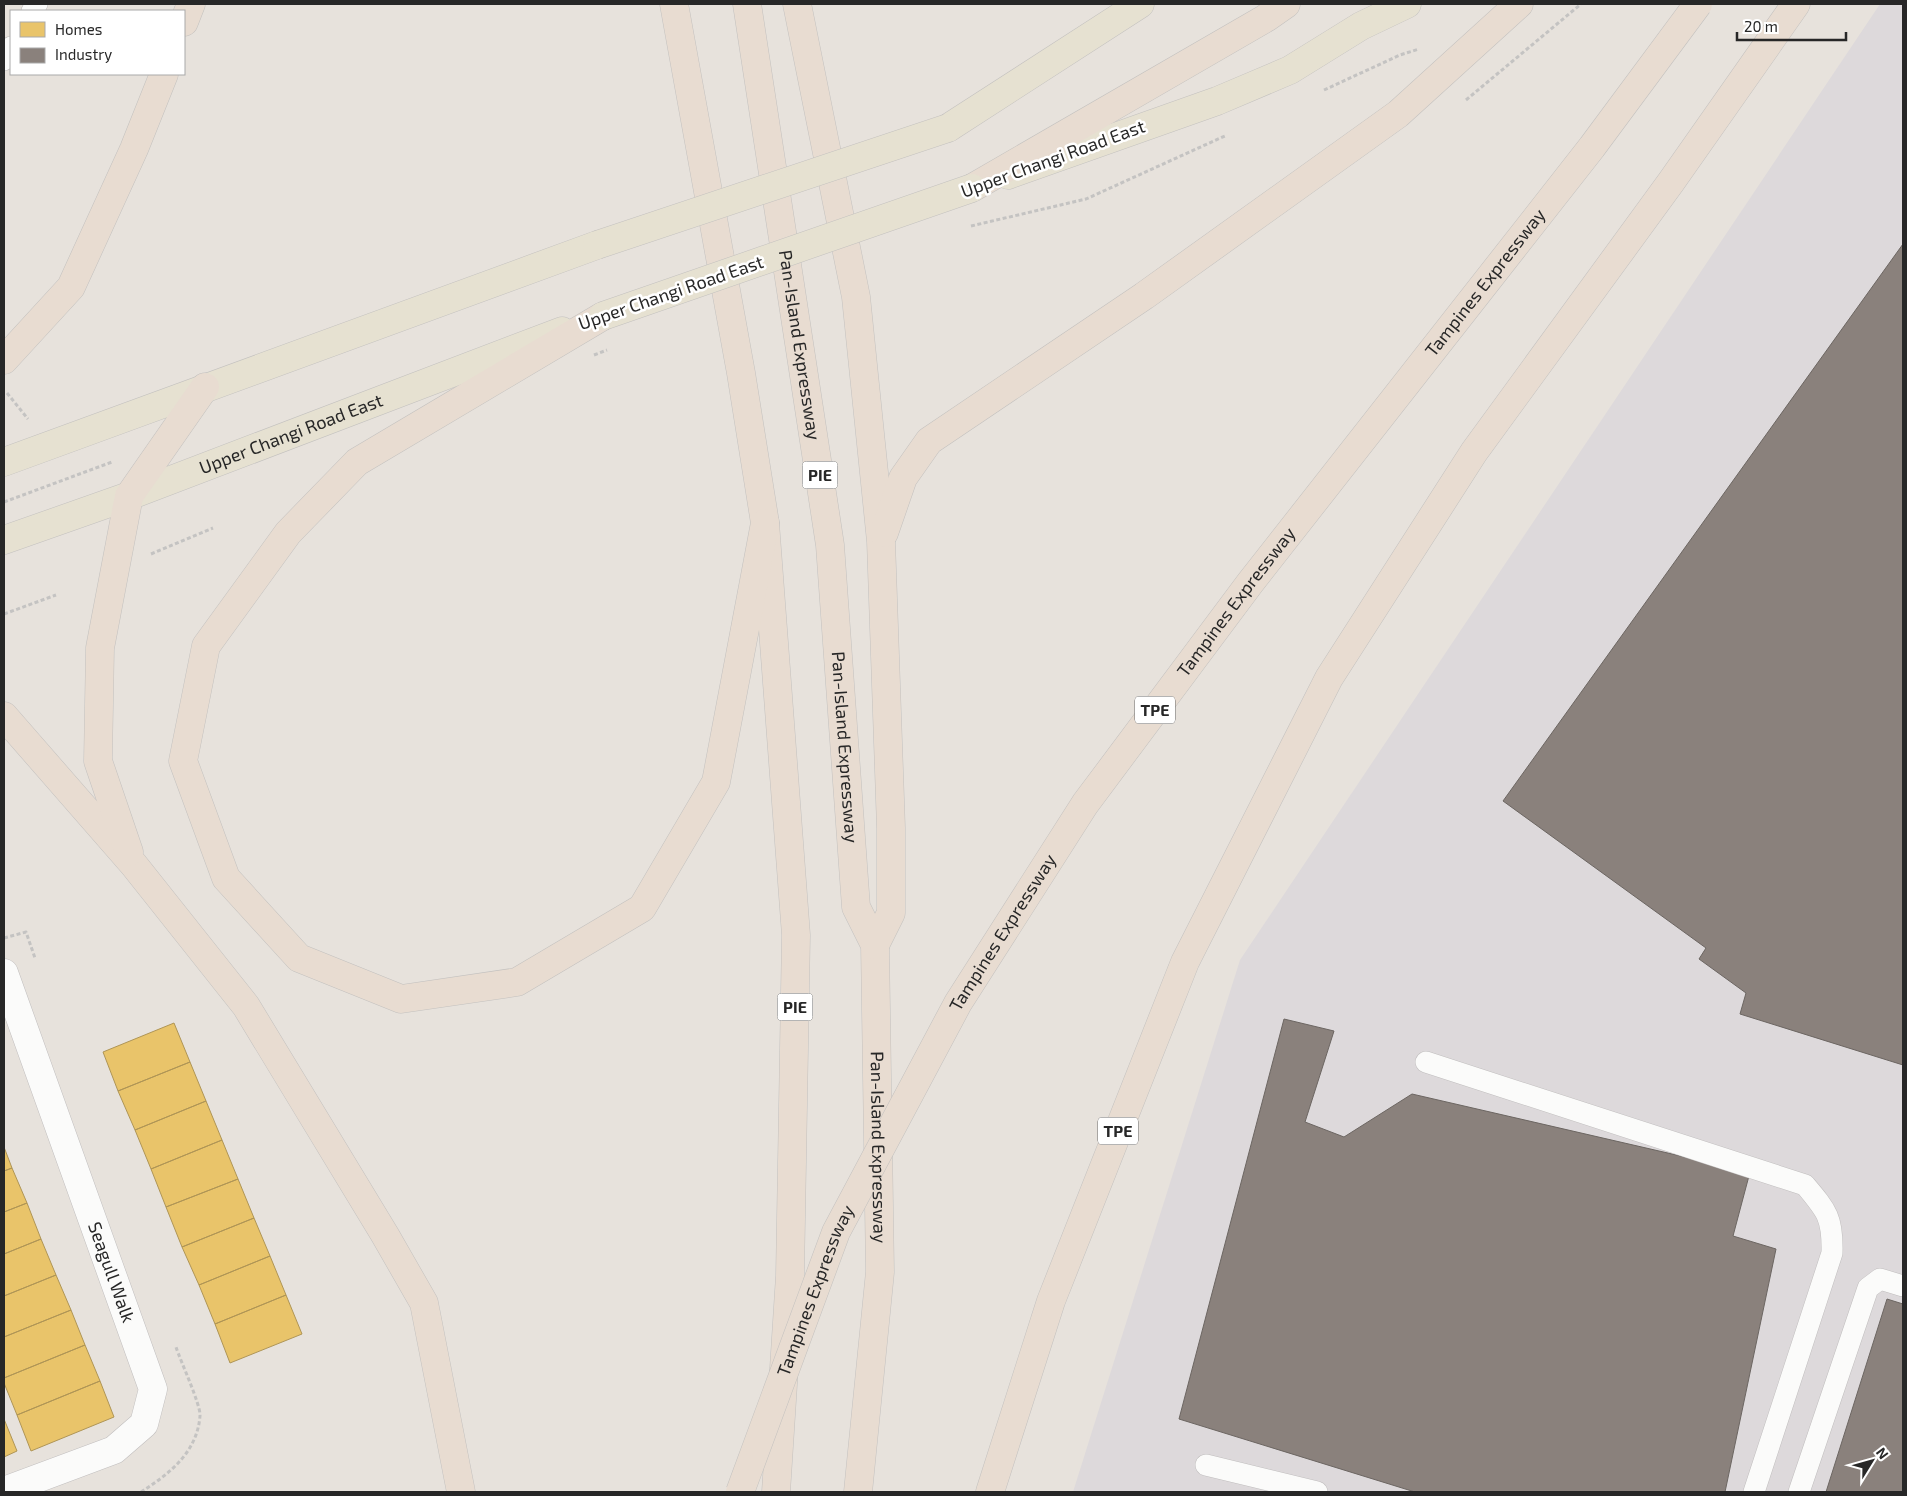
<svg xmlns="http://www.w3.org/2000/svg" width="1907" height="1496" font-family="'Exo 2',sans-serif">
	<rect width="100%" height="100%" fill="#e7e2dc"/>
	<path fill="#ddd9db" d="M 1880,4 L 1903,4 L 1903,1492 L 1073,1492 L 1240,960 Z"/>
	<path fill="#e9c46a" stroke="#af9556" d="M 174,1023 L 190,1062 L 118,1091 L 103,1052 Z
		M 190,1062 L 206,1101 L 135,1130 L 118,1091 Z
		M 206,1101 L 222,1140 L 151,1169 L 135,1130 Z
		M 222,1140 L 238,1179 L 166,1207 L 151,1169 Z
		M 4,1147 L 12,1168 L 4,1171 Z
		M 12,1168 L 27,1203 L 4,1212 L 4,1171 Z
		M 238,1179 L 254,1218 L 182,1247 L 166,1207 Z
		M 27,1203 L 41,1239 L 4,1254 L 4,1212 Z
		M 254,1218 L 270,1256 L 199,1285 L 182,1247 Z
		M 41,1239 L 56,1275 L 4,1296 L 4,1254 Z
		M 270,1256 L 286,1295 L 215,1324 L 199,1285 Z
		M 56,1275 L 71,1310 L 4,1337 L 4,1296 Z
		M 286,1295 L 302,1334 L 230,1363 L 215,1324 Z
		M 71,1310 L 85,1345 L 4,1378 L 4,1337 Z
		M 85,1345 L 100,1381 L 17,1415 L 4,1383 L 4,1378 Z
		M 100,1381 L 114,1417 L 31,1451 L 17,1415 Z
		M 4,1419 L 17,1451 L 4,1457 Z"/>
	<path fill="#8a817c" stroke="#6c6662" d="M 1903,244 L 1903,1065 L 1740,1014 L 1746,993 L 1699,959 L 1706,948 L 1503,801 Z
		M 1284,1019 L 1334,1031 L 1305,1122 L 1344,1137 L 1412,1094 L 1750,1172 L 1733,1236 L 1776,1249 L 1725,1492 L 1415,1492 L 1179,1419 Z
		M 1887,1299 L 1903,1304 L 1903,1492 L 1826,1492 Z"/>
	<g fill="none" stroke-linecap="round" stroke-linejoin="round">
		<g stroke="#c0bebe" stroke-width="22">
			<path id="service" d="M 32,11 L 37,4
				M 4,60 L 11,47
				M 1426,1062 L 1805,1185 C 1827,1211 1833,1218 1832,1253 L 1754,1492
				M 1206,1465 L 1317,1492
				M 1799,1492 L 1868,1288 L 1880,1279 L 1903,1286"/>
		</g>
		<g stroke="#c0bebe" stroke-width="29">
			<g id="minor">
				<path id="s1" d="M 4,973 L 153,1389 L 144,1424 L 114,1450 L 4,1491"/>
			</g>
		</g>
		<g stroke="#c3c1bf" stroke-width="29">
			<g id="primary">
				<path d="M 948,128 L 1140,4"/>
				<path d="M 1008,175 L 1217,101 L 1290,70 L 1361,26 L 1407,4"/>
				<path d="M 4,462 L 597,245"/>
				<path id="s2" d="M 4,540 L 129,496 L 562,331"/>
			</g>
		</g>
		<g stroke="#c3c1bf" stroke-width="29">
			<g id="motorway">
				<path d="M 674,4 L 741,373 L 765,523 L 796,935 L 790,1276 L 776,1492"/>
				<path id="s3" d="M 747,4 L 830,545 L 856,907 L 875,945 L 880,1272 L 858,1492"/>
				<path d="M 797,4 L 856,297 L 881,541 L 891,828 L 891,913 L 875,945"/>
				<path d="M 184,22 L 191,4"/>
				<path d="M 972,188 L 1266,18 L 1286,4"/>
				<path d="M 603,316 L 357,462 L 288,533 L 206,646 L 183,761 L 226,878 L 299,958 L 401,999 L 517,982 L 642,908 L 716,782 L 765,523"/>
				<path d="M 4,360 L 71,287 L 134,149 L 164,74"/>
				<path d="M 884,533 L 903,478 L 929,441 L 1144,296 L 1398,114 L 1519,4"/>
				<path d="M 4,716 L 134,865 L 246,1006 L 385,1235 L 424,1303 L 461,1492"/>
				<path d="M 129,852 L 98,761 L 100,648 L 129,496 L 205,387"/>
				<path d="M 990,1492 L 1051,1301 L 1185,962 L 1329,678 L 1474,452 L 1671,182 L 1796,4"/>
			</g>
		</g>
		<path stroke="#c4c3c2" stroke-width="3" stroke-dasharray="4 2.5" stroke-linecap="butt" d="M 1324,90 L 1400,55 L 1419,49
			M 1466,100 L 1581,4
			M 971,226 L 1086,199 L 1227,135
			M 7,393 L 28,419
			M 4,502 L 112,462
			M 151,554 L 213,528
			M 4,614 L 56,595
			M 4,938 L 26,932 L 35,958
			M 141,1492 C 169,1474 197,1453 200,1416 C 201,1405 180,1360 176,1347"/>
		<use href="#service" stroke="#fbfbfa" stroke-width="21"/>
		<use href="#minor" stroke="#fbfbfa" stroke-width="28"/>
		<use href="#primary" stroke="#e6e1d1" stroke-width="28"/>
		<use href="#motorway" stroke="#e8dcd1" stroke-width="28"/>
		<g stroke="#c3c1bf" stroke-width="29" stroke-linecap="butt">
			<path id="primary-bridge" d="M 597,245 L 948,128
				M 603,316 L 972,188"/>
		</g>
		<g stroke="#c3c1bf" stroke-width="29" stroke-linecap="butt">
			<g id="motorway-bridge">
				<path id="s4" d="M 740,1492 L 836,1232 L 958,1003 L 1085,804 L 1250,583 L 1592,147 L 1698,4"/>
			</g>
		</g>
		<path stroke="#c4c3c2" stroke-width="3" stroke-dasharray="4 2.5" stroke-linecap="butt" d="M 594,355 L 607,350"/>
		<use href="#primary-bridge" stroke="#e6e1d1" stroke-width="28"/>
		<use href="#motorway-bridge" stroke="#e8dcd1" stroke-width="28"/>
	</g>
	<g text-anchor="middle" stroke-width="5" stroke-linejoin="round" paint-order="stroke">
		<g fill="#fff" stroke="#686868" stroke-width="1">
			<rect x="802.5" y="461.5" width="35" height="27" rx="4"/>
			<rect x="1135" y="696.5" width="40" height="27" rx="4"/>
			<rect x="777.5" y="993.5" width="35" height="27" rx="4"/>
			<rect x="1098" y="1117.5" width="40" height="27" rx="4"/>
		</g>
		<g font-size="16" font-weight="bold" fill="#272727">
			<text x="820" y="481">PIE</text>
			<text x="1155" y="716">TPE</text>
			<text x="795" y="1013">PIE</text>
			<text x="1118" y="1137">TPE</text>
		</g>
		<g font-size="18" fill="#272727" stroke="#fff">
			<text transform="translate(1053 159) rotate(-20)" y="6">Upper Changi Road East</text>
			<text dy="6" stroke="none"><textPath href="#s4" startOffset="1430">Tampines Expressway</textPath></text>
			<text transform="translate(671 293) rotate(-19)" y="6">Upper Changi Road East</text>
			<text dy="6" stroke="none"><textPath href="#s3" startOffset="345">Pan-Island Expressway</textPath></text>
			<text dy="6" stroke="none"><textPath href="#s2" startOffset="306">Upper Changi Road East</textPath></text>
			<text dy="6" stroke="none"><textPath href="#s4" startOffset="1025">Tampines Expressway</textPath></text>
			<text dy="6" stroke="none"><textPath href="#s3" startOffset="750">Pan-Island Expressway</textPath></text>
			<text dy="6" stroke="none"><textPath href="#s4" startOffset="620">Tampines Expressway</textPath></text>
			<text dy="6" stroke="none"><textPath href="#s3" startOffset="1155">Pan-Island Expressway</textPath></text>
			<text dy="6" stroke="none"><textPath href="#s1" startOffset="318">Seagull Walk</textPath></text>
			<text dy="6" stroke="none"><textPath href="#s4" startOffset="215">Tampines Expressway</textPath></text>
		</g>
	</g>
	<rect width="1907" height="1496" fill="none" stroke="#272727" stroke-width="10"/>
	<rect x="10" y="10" width="175" height="65" fill="#ffffff" stroke="#a9a9a9"/>
	<rect x="20" y="22" width="25" height="15" fill="#e9c46a" stroke="#a9a9a9"/>
	<text x="55" y="35" font-size="15" fill="#272727">Homes</text>
	<rect x="20" y="48" width="25" height="15" fill="#8a817c" stroke="#a9a9a9"/>
	<text x="55" y="60" font-size="15" fill="#272727">Industry</text>
	<g transform="translate(1872 1461) rotate(53)" stroke="#ffffff" stroke-width="4" paint-order="stroke">
	<path d="M0-4L9 19L0 12L-9 19Z" fill="#272727"/>
	<text y="-8" font-size="14" font-weight="bold" text-anchor="middle" fill="#272727">N</text>
	</g>
	<path d="M1737 32v8h109v-8" fill="none" stroke="#272727" stroke-width="2.5"/>
	<text x="1744" y="32" font-size="15" fill="#272727" stroke="#ffffff" stroke-width="4" paint-order="stroke">20 m</text>
</svg>
